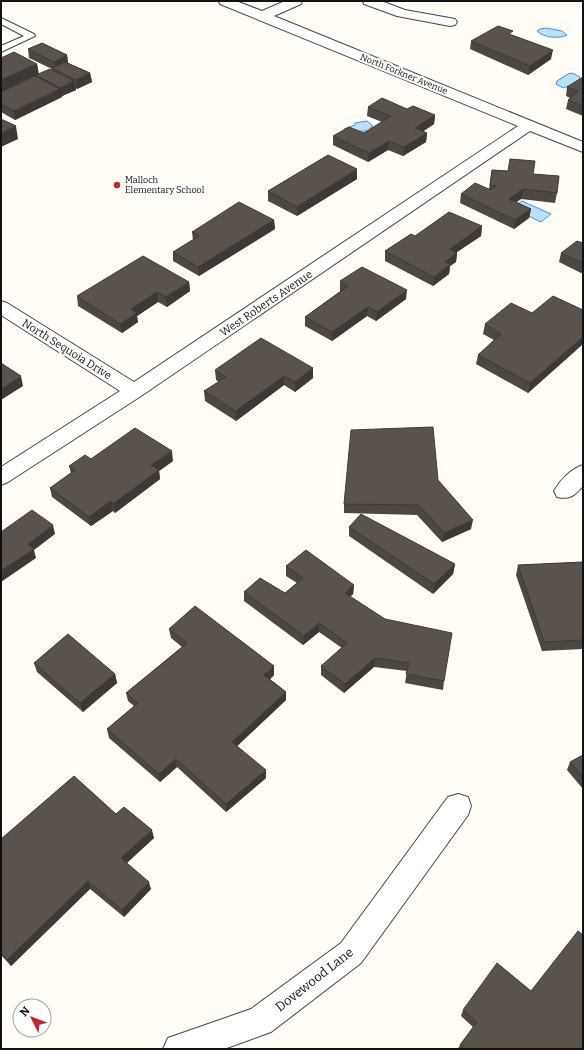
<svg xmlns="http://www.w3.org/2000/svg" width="584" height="1050" font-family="Bitter,serif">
	<rect width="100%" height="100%" fill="#fffdf5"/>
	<path fill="#b9e0f7" stroke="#3f96cf" d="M 546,28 L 562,31 L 567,35 C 559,39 544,38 537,31 L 540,29 Z
		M 572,73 L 580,77 L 579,78 L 580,79 L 576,83 L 563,88 L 556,84 L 557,81 L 568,74 Z
		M 367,121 L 373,126 L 370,128 L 369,131 L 361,131 L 348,134 L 344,129 L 355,125 L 355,123 Z
		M 522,201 L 551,214 L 541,222 L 512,208 Z"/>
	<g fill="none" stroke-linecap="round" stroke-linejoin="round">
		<g stroke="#444" stroke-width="2">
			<path id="lane" d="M 1,18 L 34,34 L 35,36 L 1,52 L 1,46 L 24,36 L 1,24 Z"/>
		</g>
		<g stroke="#444" stroke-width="2">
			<path id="street" d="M 219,1 L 236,1 L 262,11 L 285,1 L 302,1 L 301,4 L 274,16 L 583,142 L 583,152 L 530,131 L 141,396 L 8,482 L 1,485 L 1,467 L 120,391 L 1,315 L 1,301 L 7,303 L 134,382 L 518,126 L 220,4 Z
				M 363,1 L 381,1 L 405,10 L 455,19 L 457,22 L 455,25 L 450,26 L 397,16 L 364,4 Z
				M 583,465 L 583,486 C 575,495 570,500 557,497 L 554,491 C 560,480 571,469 583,465 Z
				M 458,794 L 468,797 L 471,806 L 468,815 L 361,963 L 271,1032 L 224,1049 L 163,1049 L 168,1038 L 251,1009 L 341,943 L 448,797 Z"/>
		</g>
		<use href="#lane" fill="#fff" fill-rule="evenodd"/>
		<use href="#street" fill="#fff" fill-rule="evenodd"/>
	</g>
	<path fill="#4d4742" d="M 512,35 L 551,59 L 528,75 L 470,49 L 471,41 Z
		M 28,49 L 67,55 L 68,63 L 90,73 L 92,82 L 77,89 L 76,88 L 76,90 L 62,96 L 62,97 L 15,120 L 1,112 L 1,58 L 37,64 L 39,74 L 52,70 L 52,69 L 29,58 Z
		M 583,77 L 583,116 L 566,109 L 568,100 L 570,98 L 566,96 L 567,87 Z
		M 368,107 L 407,109 L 435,115 L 434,124 L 423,131 L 427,133 L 426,142 L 403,156 L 388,150 L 368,162 L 333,145 L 333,136 L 364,133 L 382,122 L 367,116 Z
		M 492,170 L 533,174 L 557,193 L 555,203 L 521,199 L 516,202 L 531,209 L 529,218 L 514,229 L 460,203 L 461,194 L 489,189 Z
		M 357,179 L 297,216 L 268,201 L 268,191 Z
		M 274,220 L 275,229 L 199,276 L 173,261 L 173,252 L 193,240 L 192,232 Z
		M 482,226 L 481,236 L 457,252 L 456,262 L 450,266 L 449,274 L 433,286 L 385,261 L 385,251 L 415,236 Z
		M 583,243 L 583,274 L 559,262 L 561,253 Z
		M 340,281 L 406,299 L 376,321 L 367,316 L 332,341 L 305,326 L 305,317 L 341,291 L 340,291 Z
		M 189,282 L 190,291 L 167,307 L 158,302 L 137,316 L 138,322 L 122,333 L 78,306 L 77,296 Z
		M 583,310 L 583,344 L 528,393 L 476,364 L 478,355 L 494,340 L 483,334 L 485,324 L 532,313 Z
		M 313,368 L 313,378 L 295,392 L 284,385 L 236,421 L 205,401 L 204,391 L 219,382 L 216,380 L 215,370 Z
		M 91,459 L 173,461 L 159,471 L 160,479 L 115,513 L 113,511 L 91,526 L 52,497 L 50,488 L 71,473 L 69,466 Z
		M 438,480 L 471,529 L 442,542 L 417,515 L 344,513 L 344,504 Z
		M 349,527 L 455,564 L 453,574 L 433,594 L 349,536 Z
		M 583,562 L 583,649 L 542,651 L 516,575 L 518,565 Z
		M 286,566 L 354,585 L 353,594 L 350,597 L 444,681 L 443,690 L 405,683 L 407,671 L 374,667 L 344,693 L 321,675 L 321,666 L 342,648 L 319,632 L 303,645 L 244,601 L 244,592 L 285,593 L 297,583 L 286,576 Z
		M 169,629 L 274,675 L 270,679 L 286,692 L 286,700 L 237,746 L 266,778 L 226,812 L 177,767 L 160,782 L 109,738 L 107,729 L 134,706 L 128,701 L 126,693 L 182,647 L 171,638 Z
		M 34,663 L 115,674 L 117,683 L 83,712 L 37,672 Z
		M 583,755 L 583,789 L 567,770 L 570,762 Z
		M 116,814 L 154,838 L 127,863 L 151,889 L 124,917 L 90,889 L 11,966 L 1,955 L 1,839 Z
		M 463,1010 L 583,1049 L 458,1049 L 460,1045 L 473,1027 L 461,1016 Z"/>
	<path fill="#3f3936" d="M 553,50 L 551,59 L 528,75 L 530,66 Z
		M 67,55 L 68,64 L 55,70 L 54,62 Z
		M 37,64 L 39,77 L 36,75 L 36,78 L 1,94 L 1,80 Z
		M 90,73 L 92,82 L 77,89 L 76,80 Z
		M 74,81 L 76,90 L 62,96 L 62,97 L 15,120 L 14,111 L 60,89 L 60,88 Z
		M 435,115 L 434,124 L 415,137 L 415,128 Z
		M 16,126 L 18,139 L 1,147 L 1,133 Z
		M 427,133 L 426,142 L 403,156 L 404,147 Z
		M 389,141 L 388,150 L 368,162 L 369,153 Z
		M 357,169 L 357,179 L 297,216 L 297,207 Z
		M 523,189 L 521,199 L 508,208 L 509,199 Z
		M 531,209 L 529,218 L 514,229 L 515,220 Z
		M 274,220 L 275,229 L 199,276 L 198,267 Z
		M 482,226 L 481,236 L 448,258 L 450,249 Z
		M 457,253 L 456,262 L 450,266 L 449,274 L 433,286 L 434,277 L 445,262 Z
		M 189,282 L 190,291 L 167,307 L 166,297 Z
		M 407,290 L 406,299 L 376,321 L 377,312 Z
		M 157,292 L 158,302 L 137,316 L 138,322 L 122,333 L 120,324 L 131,309 Z
		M 368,307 L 367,316 L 332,341 L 332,332 Z
		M 583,337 L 583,344 L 528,393 L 530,383 Z
		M 313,368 L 313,378 L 295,392 L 295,382 Z
		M 21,376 L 23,386 L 1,400 L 1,389 Z
		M 284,376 L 284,385 L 236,421 L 236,411 Z
		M 172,451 L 173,461 L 159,471 L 160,479 L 115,513 L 113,504 L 151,465 Z
		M 111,501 L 113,511 L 91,526 L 89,517 Z
		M 473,520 L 471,529 L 442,542 L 444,533 Z
		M 53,525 L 55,534 L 34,550 L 36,558 L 1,582 L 1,571 L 28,544 Z
		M 455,564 L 453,574 L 433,594 L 434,584 Z
		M 354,585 L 353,594 L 344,602 L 345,593 Z
		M 319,623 L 319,632 L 303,645 L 304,636 Z
		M 375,658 L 374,667 L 344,693 L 345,684 Z
		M 274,666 L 274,675 L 265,684 L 264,675 Z
		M 115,674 L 117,683 L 83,712 L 80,703 Z
		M 286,692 L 286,700 L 232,751 L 232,742 Z
		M 176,759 L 177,767 L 160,782 L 159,774 Z
		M 266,770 L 266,778 L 226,812 L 226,804 Z
		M 152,830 L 154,838 L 123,866 L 121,858 Z
		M 88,881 L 90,889 L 11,966 L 7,960 Z
		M 149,882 L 151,889 L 124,917 L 122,910 Z"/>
	<path fill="#5a524d" stroke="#3f3936" d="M 498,26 L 513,31 L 509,34 L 553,50 L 530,66 L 471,41 Z
		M 42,43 L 67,55 L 54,62 L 28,49 Z
		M 14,52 L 37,64 L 1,80 L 1,58 Z
		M 65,62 L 90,73 L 76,80 L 52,68 Z
		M 50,69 L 74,81 L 60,88 L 36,75 Z
		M 35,76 L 60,89 L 14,111 L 1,104 L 1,92 Z
		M 583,77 L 583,106 L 568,100 L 578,91 L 567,87 Z
		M 382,98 L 407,109 L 413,106 L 435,115 L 415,128 L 427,133 L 404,147 L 389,141 L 369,153 L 333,136 L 349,127 L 364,133 L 391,116 L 368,107 Z
		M 1,119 L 16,126 L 1,133 Z
		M 328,155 L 357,169 L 297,207 L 268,191 Z
		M 510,159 L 535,161 L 533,174 L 559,176 L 557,193 L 523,189 L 509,199 L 531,209 L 515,220 L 461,194 L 475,183 L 491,190 L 496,186 L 490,185 L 492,170 L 508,171 Z
		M 239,202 L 274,220 L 198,267 L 173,252 L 199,236 L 192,232 Z
		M 449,212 L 482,226 L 450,249 L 457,253 L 445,262 L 451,264 L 434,277 L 385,251 L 411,234 L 415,236 Z
		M 577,241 L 583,243 L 583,263 L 561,253 Z
		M 143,256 L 189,282 L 166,297 L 157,292 L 131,309 L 137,313 L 120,324 L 77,296 Z
		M 362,267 L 407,290 L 377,312 L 368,307 L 332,332 L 305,317 L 348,286 L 340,281 Z
		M 553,296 L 583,310 L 583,337 L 530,383 L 478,355 L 501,334 L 485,324 L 511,303 L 532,313 Z
		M 261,338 L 313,368 L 295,382 L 284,376 L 236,411 L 204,391 L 226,377 L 215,370 Z
		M 1,363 L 21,376 L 1,389 Z
		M 433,427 L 438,480 L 473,520 L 444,533 L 419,505 L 344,504 L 351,430 Z
		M 135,428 L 172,451 L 151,465 L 159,470 L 113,504 L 111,501 L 89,517 L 50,488 L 75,470 L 69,466 L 85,455 L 91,459 Z
		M 32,510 L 53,525 L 28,544 L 34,549 L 1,571 L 1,532 Z
		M 361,514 L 455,564 L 434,584 L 349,527 Z
		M 306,550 L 354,585 L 345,593 L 385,619 L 452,633 L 444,681 L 406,674 L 409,663 L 375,658 L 345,684 L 321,666 L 347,643 L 319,623 L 304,636 L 244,592 L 260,578 L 285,593 L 303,578 L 286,566 Z
		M 583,562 L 583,640 L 544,642 L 518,565 Z
		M 195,606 L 274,666 L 264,675 L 286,692 L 232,742 L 266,770 L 226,804 L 176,759 L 159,774 L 107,729 L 138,703 L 126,693 L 187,643 L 169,629 Z
		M 68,634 L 115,674 L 80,703 L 34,663 Z
		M 583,755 L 583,777 L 570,762 Z
		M 74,776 L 116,814 L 124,807 L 152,830 L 121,858 L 149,882 L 122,910 L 88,881 L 7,960 L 1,953 L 1,839 Z
		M 578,931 L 583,935 L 583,1049 L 464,1049 L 460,1045 L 477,1022 L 463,1010 L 497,963 L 531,991 Z"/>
	<circle fill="#c4262e" stroke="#fff" stroke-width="1.5" cx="117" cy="185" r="4"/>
	<g text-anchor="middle" stroke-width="4" stroke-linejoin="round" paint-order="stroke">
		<g font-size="9" fill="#111" stroke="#fff">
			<text transform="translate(404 74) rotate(22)" y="3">North Forkner Avenue</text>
		</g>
		<g font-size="9" fill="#111" stroke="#fff" text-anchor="start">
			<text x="125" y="183">Malloch<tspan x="125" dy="10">Elementary School</tspan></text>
		</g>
		<g font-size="11" fill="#111" stroke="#fff">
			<text transform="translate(266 303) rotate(-34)" y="4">West Roberts Avenue</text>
			<text transform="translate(67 349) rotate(32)" y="4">North Sequoia Drive</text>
		</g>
		<g font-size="13" fill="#111" stroke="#fff">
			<text transform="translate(314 979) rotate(-38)" y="5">Dovewood Lane</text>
		</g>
	</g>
	<rect width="584" height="1050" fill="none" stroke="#111111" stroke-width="4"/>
	<g transform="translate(32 1018) rotate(312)"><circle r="19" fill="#ffffff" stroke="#a0a0a0"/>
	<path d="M0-3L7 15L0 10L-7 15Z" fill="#c4262e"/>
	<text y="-6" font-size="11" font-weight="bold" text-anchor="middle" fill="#111111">N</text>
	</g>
</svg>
